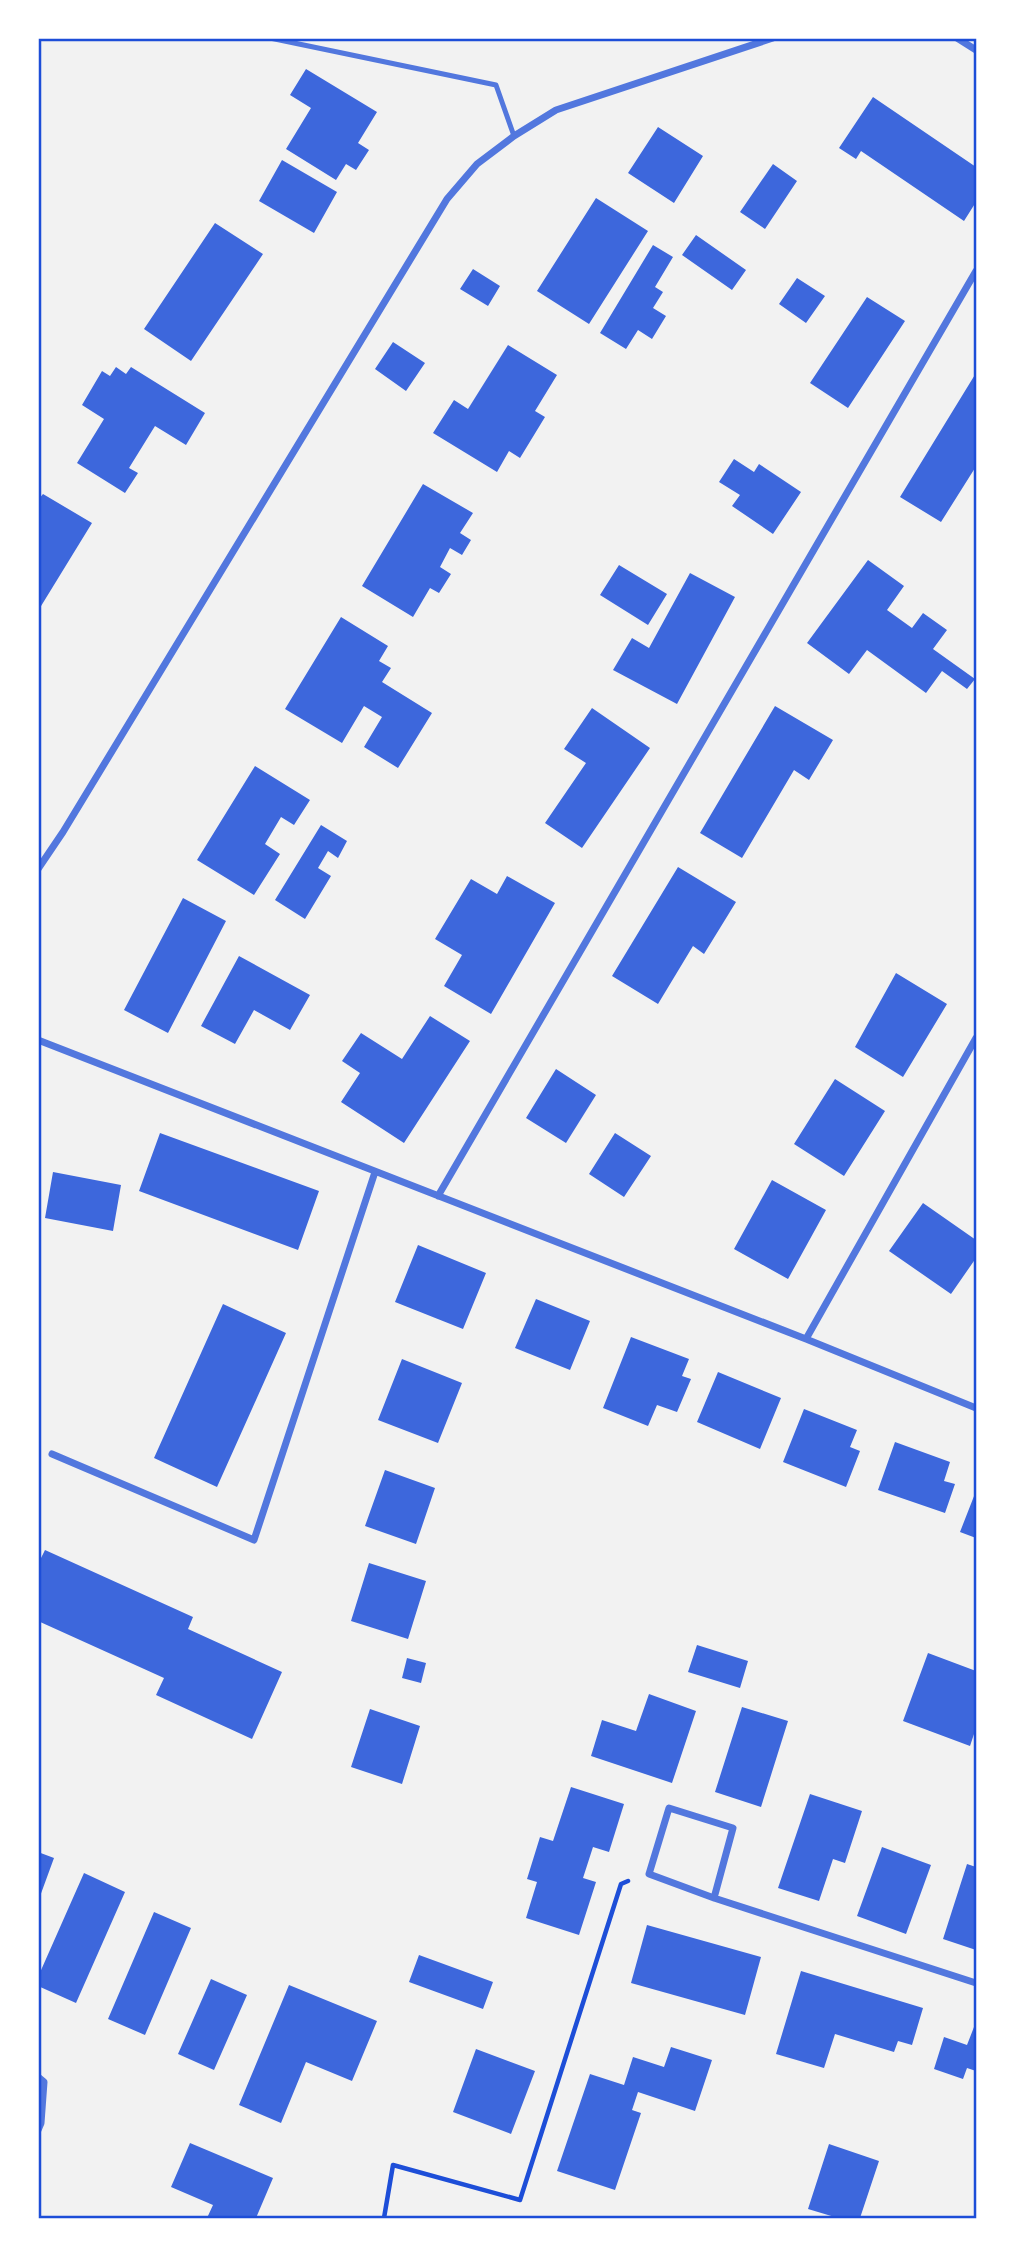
<svg xmlns="http://www.w3.org/2000/svg" width="1015" height="2257" font-family="'DM Sans',sans-serif">
	<rect width="100%" height="100%" fill="#f2f2f2"/>
	<path fill="#3d67dc" d="M 306,69 L 377,112 L 358,143 L 369,150 L 356,170 L 346,164 L 336,180 L 286,149 L 311,108 L 290,95 Z
		M 873,97 L 976,167 L 976,202 L 964,221 L 861,151 L 856,159 L 839,148 Z
		M 658,127 L 703,156 L 674,203 L 628,173 Z
		M 282,160 L 337,192 L 314,233 L 259,201 Z
		M 773,164 L 797,181 L 765,229 L 740,212 Z
		M 596,198 L 648,231 L 589,324 L 537,291 Z
		M 215,223 L 263,254 L 191,361 L 144,329 Z
		M 696,235 L 746,270 L 732,290 L 682,255 Z
		M 653,245 L 673,257 L 655,287 L 663,292 L 653,308 L 666,316 L 652,339 L 638,330 L 626,349 L 600,333 Z
		M 473,269 L 500,286 L 488,306 L 460,289 Z
		M 797,278 L 825,296 L 806,323 L 779,304 Z
		M 867,297 L 905,321 L 848,408 L 810,383 Z
		M 393,342 L 425,363 L 406,391 L 375,369 Z
		M 508,345 L 557,375 L 535,411 L 545,417 L 520,458 L 509,451 L 497,472 L 433,433 L 454,400 L 468,409 Z
		M 116,367 L 126,374 L 131,367 L 205,413 L 186,445 L 155,426 L 129,468 L 138,473 L 125,493 L 77,463 L 104,419 L 82,405 L 102,371 L 110,376 Z
		M 976,373 L 976,469 L 975,468 L 941,522 L 900,497 Z
		M 734,459 L 754,472 L 759,464 L 801,492 L 773,534 L 732,506 L 740,495 L 719,482 Z
		M 423,484 L 473,513 L 460,533 L 471,540 L 462,555 L 450,548 L 440,567 L 451,574 L 439,593 L 430,588 L 413,617 L 362,586 Z
		M 43,494 L 92,523 L 38,611 L 38,500 Z
		M 868,560 L 904,586 L 887,610 L 912,628 L 923,613 L 947,630 L 933,649 L 975,679 L 967,689 L 942,671 L 926,693 L 867,650 L 849,674 L 807,643 Z
		M 619,565 L 667,594 L 648,625 L 600,595 Z
		M 690,573 L 735,597 L 677,704 L 613,670 L 632,638 L 649,648 Z
		M 341,617 L 388,646 L 379,661 L 391,668 L 382,682 L 432,713 L 398,768 L 364,747 L 382,717 L 364,706 L 342,743 L 285,709 Z
		M 775,706 L 833,740 L 809,780 L 794,770 L 742,858 L 700,833 Z
		M 592,708 L 650,748 L 582,848 L 545,823 L 586,763 L 564,749 Z
		M 255,766 L 310,800 L 294,825 L 281,817 L 265,844 L 280,854 L 254,895 L 197,860 Z
		M 321,825 L 347,841 L 338,858 L 328,851 L 318,868 L 331,876 L 305,919 L 275,900 Z
		M 678,867 L 736,902 L 704,954 L 693,946 L 658,1004 L 612,976 Z
		M 507,876 L 555,903 L 491,1014 L 444,986 L 462,955 L 435,939 L 471,879 L 497,894 Z
		M 183,898 L 226,921 L 168,1033 L 124,1010 Z
		M 239,956 L 310,995 L 290,1030 L 254,1010 L 235,1044 L 201,1026 Z
		M 896,973 L 947,1004 L 903,1077 L 855,1047 Z
		M 430,1016 L 470,1041 L 404,1143 L 341,1102 L 360,1073 L 342,1061 L 361,1033 L 402,1059 Z
		M 556,1069 L 596,1095 L 566,1143 L 526,1118 Z
		M 835,1079 L 885,1111 L 844,1176 L 794,1144 Z
		M 160,1133 L 319,1191 L 298,1250 L 139,1191 Z
		M 615,1133 L 651,1156 L 624,1197 L 589,1174 Z
		M 53,1172 L 121,1185 L 113,1231 L 45,1218 Z
		M 772,1180 L 826,1210 L 788,1279 L 734,1249 Z
		M 923,1203 L 976,1240 L 976,1258 L 951,1294 L 889,1251 Z
		M 418,1245 L 486,1273 L 463,1329 L 395,1302 Z
		M 536,1299 L 590,1321 L 570,1370 L 515,1348 Z
		M 223,1304 L 286,1333 L 217,1487 L 154,1458 Z
		M 631,1337 L 689,1359 L 682,1376 L 691,1379 L 677,1412 L 657,1405 L 648,1426 L 603,1408 Z
		M 402,1359 L 462,1383 L 438,1443 L 378,1420 Z
		M 718,1372 L 781,1398 L 760,1449 L 697,1422 Z
		M 804,1409 L 857,1430 L 850,1447 L 860,1451 L 846,1487 L 783,1462 Z
		M 895,1442 L 950,1462 L 944,1481 L 955,1484 L 945,1513 L 878,1490 Z
		M 385,1470 L 435,1488 L 416,1544 L 365,1526 Z
		M 976,1491 L 976,1538 L 960,1532 Z
		M 45,1550 L 193,1617 L 188,1629 L 282,1672 L 252,1739 L 156,1695 L 164,1678 L 38,1621 L 38,1564 Z
		M 369,1563 L 426,1581 L 408,1639 L 351,1621 Z
		M 697,1645 L 748,1661 L 740,1688 L 688,1672 Z
		M 928,1653 L 976,1671 L 976,1728 L 970,1746 L 903,1721 Z
		M 407,1658 L 426,1663 L 421,1683 L 402,1678 Z
		M 649,1694 L 696,1711 L 672,1783 L 591,1756 L 602,1720 L 636,1731 Z
		M 742,1707 L 788,1721 L 761,1807 L 715,1792 Z
		M 370,1709 L 420,1726 L 402,1784 L 351,1767 Z
		M 571,1787 L 624,1804 L 609,1852 L 593,1847 L 583,1878 L 596,1882 L 579,1935 L 526,1918 L 537,1882 L 527,1879 L 540,1837 L 553,1841 Z
		M 810,1794 L 862,1811 L 845,1863 L 833,1859 L 819,1901 L 778,1888 Z
		M 882,1847 L 931,1865 L 906,1934 L 857,1916 Z
		M 38,1852 L 54,1858 L 39,1899 L 38,1899 Z
		M 967,1864 L 976,1867 L 976,1950 L 943,1939 Z
		M 84,1873 L 125,1892 L 76,2003 L 38,1986 L 38,1977 Z
		M 154,1912 L 191,1928 L 145,2035 L 108,2019 Z
		M 647,1925 L 761,1957 L 745,2015 L 631,1983 Z
		M 419,1955 L 493,1982 L 483,2009 L 409,1982 Z
		M 801,1971 L 923,2008 L 912,2045 L 898,2041 L 894,2052 L 835,2034 L 824,2068 L 776,2054 Z
		M 211,1979 L 247,1995 L 214,2070 L 178,2054 Z
		M 289,1985 L 377,2021 L 352,2081 L 306,2062 L 281,2123 L 239,2105 Z
		M 974,2027 L 976,2028 L 976,2071 L 967,2068 L 963,2079 L 934,2069 L 944,2037 L 967,2045 Z
		M 671,2047 L 712,2060 L 695,2111 L 638,2092 L 632,2110 L 641,2113 L 615,2190 L 557,2171 L 590,2074 L 624,2085 L 633,2057 L 664,2067 Z
		M 476,2049 L 535,2071 L 511,2134 L 453,2112 Z
		M 190,2143 L 273,2178 L 256,2218 L 207,2218 L 213,2205 L 171,2187 Z
		M 829,2144 L 879,2161 L 860,2218 L 838,2218 L 808,2209 Z"/>
	<g fill="none" stroke-linecap="round" stroke-linejoin="round">
		<path stroke="#1d4ed8" stroke-width="4.5" d="M 384,2218 L 393,2165 L 520,2200 L 621,1884 L 628,1881"/>
		<path stroke="#5277de" stroke-width="5" d="M 270,38 L 496,85 L 514,136"/>
		<path stroke="#5277de" stroke-width="7" d="M 957,38 L 976,50
			M 38,869 L 63,832 L 447,199 L 477,164 L 514,136 L 556,110 L 773,38
			M 38,1040 L 806,1339 L 976,1408
			M 438,1196 L 976,271
			M 806,1339 L 976,1038
			M 52,1454 L 254,1540 L 375,1172
			M 714,1898 L 733,1828 L 669,1808 L 649,1874 L 714,1898 L 976,1983
			M 38,2077 L 44,2082 L 41,2123 L 38,2130"/>
	</g>
	<rect width="1015" height="2257" fill="none" stroke="#ffffff" stroke-width="80"/>
	<rect x="40" y="40" width="935" height="2177" fill="none" stroke="#1d4ed8" stroke-width="2.5"/>
</svg>
